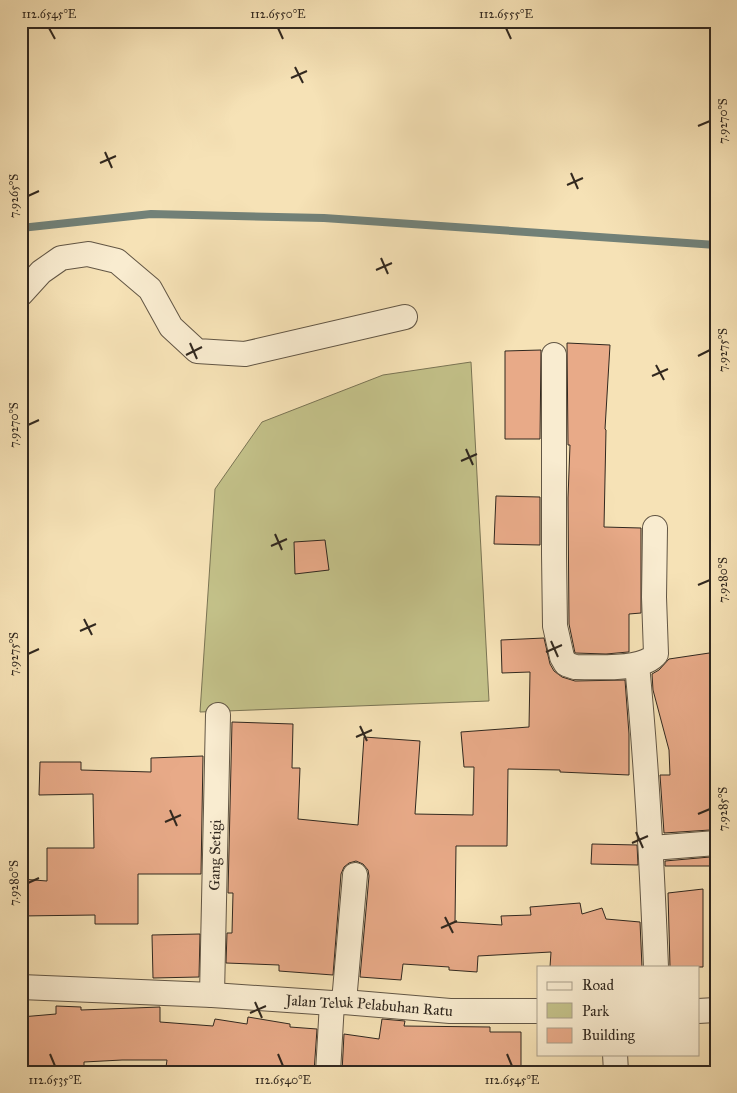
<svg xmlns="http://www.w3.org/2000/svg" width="737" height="1093" font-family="'IM FELL Great Primer',serif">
	<rect width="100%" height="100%" fill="#f6e2b6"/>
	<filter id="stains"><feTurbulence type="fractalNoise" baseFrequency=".004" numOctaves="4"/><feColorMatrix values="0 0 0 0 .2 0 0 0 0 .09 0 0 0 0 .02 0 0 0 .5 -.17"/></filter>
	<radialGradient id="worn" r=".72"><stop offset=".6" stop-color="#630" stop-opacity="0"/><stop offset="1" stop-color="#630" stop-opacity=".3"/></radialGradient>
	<path fill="#c3c189" stroke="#7a7454" d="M 471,362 L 489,701 L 200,712 L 215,489 L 262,422 L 383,375 Z"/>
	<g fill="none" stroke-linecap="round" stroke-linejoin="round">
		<path stroke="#728178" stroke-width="8" d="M 21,228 L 151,214 L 324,218 L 716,245"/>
	</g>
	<path fill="#e8aa88" stroke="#31281f" d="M 567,343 L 610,345 L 605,429 L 606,430 L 604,527 L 641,528 L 641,613 L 629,614 L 629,652 L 628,652 L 606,654 L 575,653 L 569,624 L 568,498 L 570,445 L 568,445 Z
		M 541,350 L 540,439 L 505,439 L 505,351 Z
		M 496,496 L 540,497 L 540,545 L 494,544 Z
		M 325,540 L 329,570 L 295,574 L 294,542 Z
		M 544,638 L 550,664 L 554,671 L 562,677 L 575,681 L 625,680 L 629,734 L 629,775 L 560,772 L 560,770 L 508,769 L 507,846 L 456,846 L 455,922 L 502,925 L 501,916 L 531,915 L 530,907 L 580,903 L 582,914 L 602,908 L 606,919 L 640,922 L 642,967 L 550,967 L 551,952 L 478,956 L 477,972 L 449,970 L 449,967 L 403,964 L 401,980 L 360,977 L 369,876 L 368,870 L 363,864 L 356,861 L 349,863 L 344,867 L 341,874 L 333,975 L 279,971 L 279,965 L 226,963 L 227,933 L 232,933 L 233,893 L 228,893 L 232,722 L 293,724 L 292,768 L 300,768 L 298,819 L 358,825 L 364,737 L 420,741 L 415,814 L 473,815 L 474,767 L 464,767 L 461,732 L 529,727 L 530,672 L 502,673 L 501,640 Z
		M 716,652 L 716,738 L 712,738 L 716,802 L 710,803 L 710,830 L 664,833 L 660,775 L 670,775 L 669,750 L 653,690 L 652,674 L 659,670 L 669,659 Z
		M 203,756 L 201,874 L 138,874 L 138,924 L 95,924 L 95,915 L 21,916 L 21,879 L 47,881 L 47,848 L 94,848 L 93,794 L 39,795 L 40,762 L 81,762 L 81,770 L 151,772 L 151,758 Z
		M 592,844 L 637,845 L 638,865 L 591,864 Z
		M 710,857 L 710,866 L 665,866 L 665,861 Z
		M 703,889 L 703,967 L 670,967 L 668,893 Z
		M 200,934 L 199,977 L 153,978 L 152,935 Z
		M 56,1006 L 81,1007 L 81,1010 L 160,1007 L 160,1022 L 213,1026 L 215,1019 L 247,1024 L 248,1017 L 290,1024 L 290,1027 L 317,1029 L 314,1072 L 205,1072 L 206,1069 L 166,1067 L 167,1060 L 122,1060 L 84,1062 L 84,1072 L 21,1072 L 21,1017 L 56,1014 Z
		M 382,1019 L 405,1021 L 404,1026 L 490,1027 L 490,1032 L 521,1032 L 521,1072 L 342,1072 L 344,1034 L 379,1039 Z"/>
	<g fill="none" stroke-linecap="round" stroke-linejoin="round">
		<g stroke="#625645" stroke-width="26">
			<g id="street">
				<path d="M 21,294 L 41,272 L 61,258 L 88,254 L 117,261 L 150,289 L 171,327 L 197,351 L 245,354 L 405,317"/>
				<path d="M 554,355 L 554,554 L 555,626 L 562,657 L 566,664 L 575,667 C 595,667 643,671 656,654 L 654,597 L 655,528"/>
				<path d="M 637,665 C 647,766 652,866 656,967"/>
				<path d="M 652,848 L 716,843"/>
				<path id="s1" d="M 21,987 L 212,995 L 332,1003 L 344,1002 L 450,1011 L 538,1011"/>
				<path id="s2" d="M 212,995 L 218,715"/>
				<path d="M 344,1002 L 355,875"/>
				<path d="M 698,1011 L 716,1010"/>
				<path d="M 615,1054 L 616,1072"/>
				<path d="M 328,1072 L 332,1003"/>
			</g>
		</g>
		<use href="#street" stroke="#f9ecd0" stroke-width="24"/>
	</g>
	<path fill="none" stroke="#31281f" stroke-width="2" d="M 49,28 L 55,39M 278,28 L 283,39M 506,28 L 511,39M 295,67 L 303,83M 291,78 L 307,71M 698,126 L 710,121M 105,152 L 112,168M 100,163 L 116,156M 571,173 L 578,189M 567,185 L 583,178M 28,196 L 39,191M 381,258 L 388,274M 376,270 L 392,263M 190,343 L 197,359M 186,355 L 202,347M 698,356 L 710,350M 656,365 L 664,380M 652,376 L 668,369M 28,425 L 39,420M 466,449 L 473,465M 461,461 L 477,454M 275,534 L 282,550M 271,546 L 287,539M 698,585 L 710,580M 84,619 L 92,635M 80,631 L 96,624M 551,641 L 558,657M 546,652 L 562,645M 28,654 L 39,649M 360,726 L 367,741M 356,737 L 372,730M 170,810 L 177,826M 698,814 L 710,809M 165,822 L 181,815M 636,832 L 643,848M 632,843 L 648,836M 28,883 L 39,878M 445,917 L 453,933M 441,928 L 457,921M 255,1002 L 262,1018M 250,1013 L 266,1006M 50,1054 L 55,1066M 278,1054 L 283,1066M 507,1054 L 512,1066"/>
	<g text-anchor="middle" stroke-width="4" stroke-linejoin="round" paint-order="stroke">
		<g font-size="15" fill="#31281f" stroke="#f9ecd0">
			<text dy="5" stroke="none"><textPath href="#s2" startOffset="140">Gang Setigi</textPath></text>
			<text dy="5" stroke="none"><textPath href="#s1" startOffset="349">Jalan Teluk Pelabuhan Ratu</textPath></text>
		</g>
	</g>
	<rect width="737" height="1093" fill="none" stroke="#f6e2b6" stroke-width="55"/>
	<rect x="537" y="966" width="162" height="90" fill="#f9ecd0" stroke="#a99e89"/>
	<rect x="547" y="982" width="25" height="8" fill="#f9ecd0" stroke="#a99e89"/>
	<text x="582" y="990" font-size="15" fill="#31281f">Road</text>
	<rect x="547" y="1003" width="25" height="15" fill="#c3c189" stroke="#a99e89"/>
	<text x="582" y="1016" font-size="15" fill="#31281f">Park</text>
	<rect x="547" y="1028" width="25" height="15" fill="#e8aa88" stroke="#a99e89"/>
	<text x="582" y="1040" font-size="15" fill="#31281f">Building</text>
	<rect x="28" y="28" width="682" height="1038" fill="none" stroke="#31281f" stroke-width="2"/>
	<g font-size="12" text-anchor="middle" fill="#31281f">
		<text x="49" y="18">112.6545°E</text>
		<text x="278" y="18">112.6550°E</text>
		<text x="506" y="18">112.6555°E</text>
		<text transform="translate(723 121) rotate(-90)" y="4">7.9270°S</text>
		<text transform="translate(14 196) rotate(-90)" y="4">7.9265°S</text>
		<text transform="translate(723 350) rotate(-90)" y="4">7.9275°S</text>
		<text transform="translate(14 425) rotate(-90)" y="4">7.9270°S</text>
		<text transform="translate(723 580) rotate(-90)" y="4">7.9280°S</text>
		<text transform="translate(14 654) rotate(-90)" y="4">7.9275°S</text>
		<text transform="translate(723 809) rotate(-90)" y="4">7.9285°S</text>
		<text transform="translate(14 883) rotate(-90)" y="4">7.9280°S</text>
		<text x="55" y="1084">112.6535°E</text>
		<text x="283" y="1084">112.6540°E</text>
		<text x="512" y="1084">112.6545°E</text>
	</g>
	<rect width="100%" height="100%" filter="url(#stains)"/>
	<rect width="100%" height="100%" fill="url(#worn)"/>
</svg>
